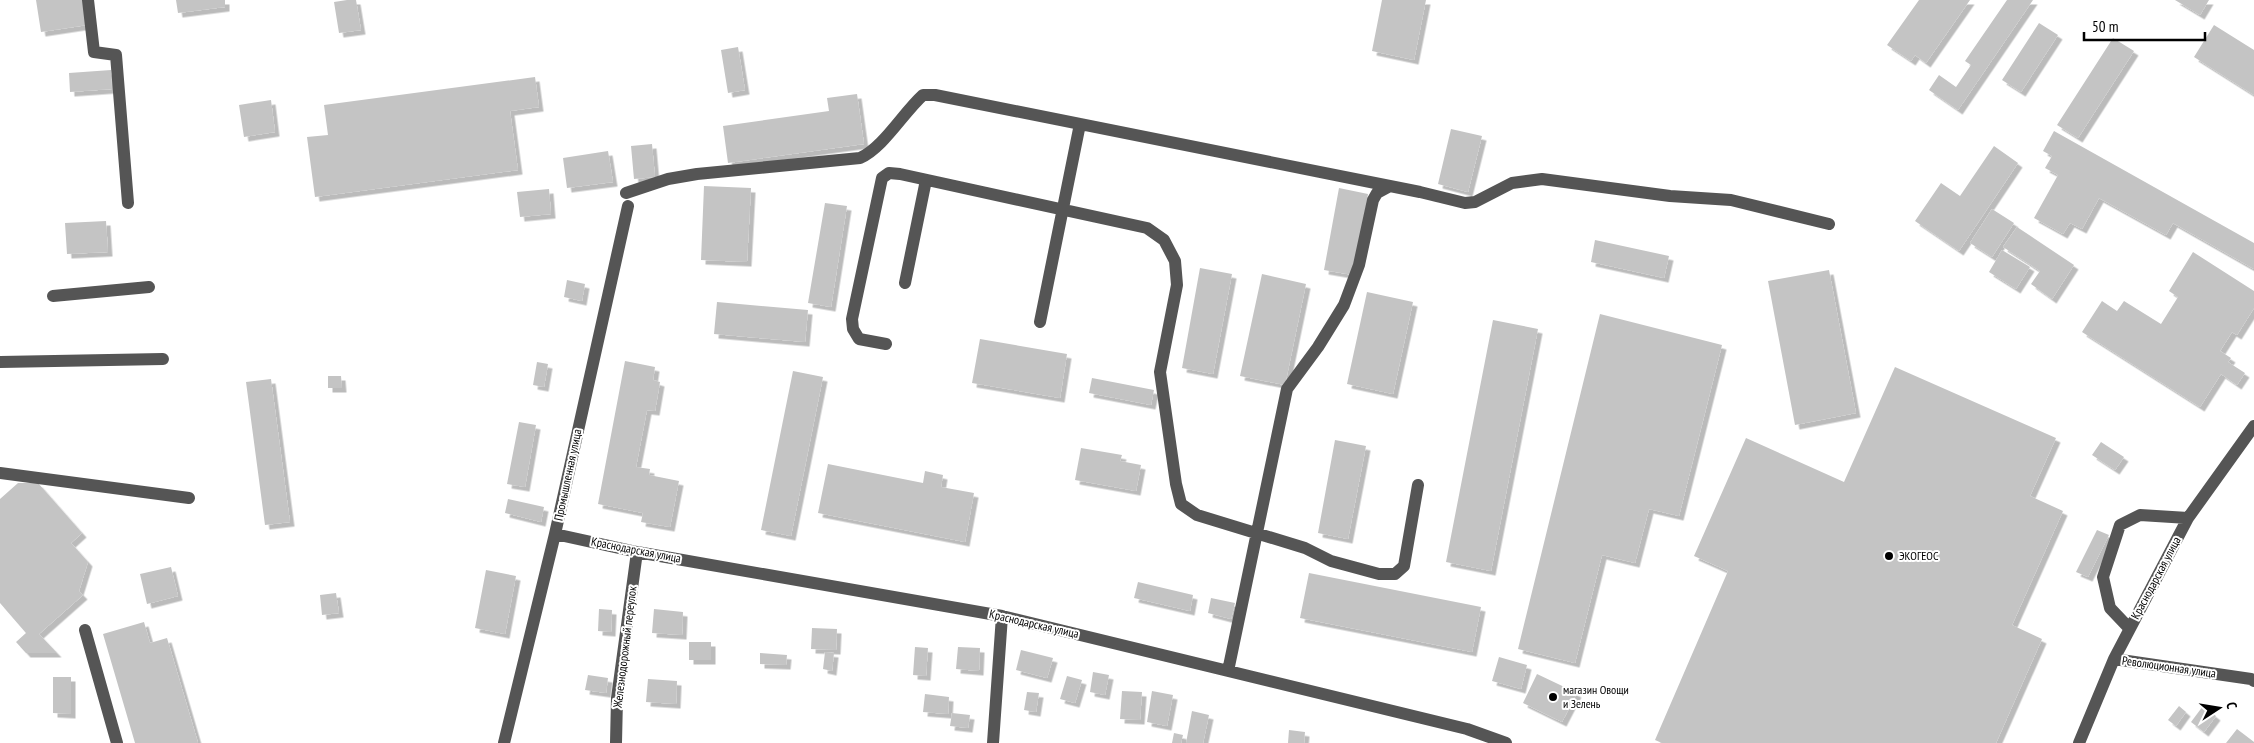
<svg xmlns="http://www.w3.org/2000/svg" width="2254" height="743" font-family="'PT Sans Narrow',sans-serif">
	<defs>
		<filter id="shadow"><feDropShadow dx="4.5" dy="4.5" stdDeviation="0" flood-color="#0004"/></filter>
	</defs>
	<rect width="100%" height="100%" fill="#fff"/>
	<path fill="#c4c4c4" filter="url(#shadow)" d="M 36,0 L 84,0 L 87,25 L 41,32 Z
		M 176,0 L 225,0 L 225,7 L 178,13 Z
		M 347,0 L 356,0 L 361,30 L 339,33 L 334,2 Z
		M 1382,0 L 1426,0 L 1414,60 L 1372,51 Z
		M 1919,0 L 1970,0 L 1926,63 L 1915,55 L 1911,61 L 1887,45 Z
		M 2007,0 L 2033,0 L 1958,110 L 1929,90 L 1939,75 L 1956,87 L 1971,65 L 1965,61 Z
		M 2175,0 L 2209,0 L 2200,15 Z
		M 2039,23 L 2058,35 L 2021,92 L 2002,80 Z
		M 2214,25 L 2254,50 L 2254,95 L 2194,57 Z
		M 2113,38 L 2134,51 L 2078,138 L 2057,125 Z
		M 738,47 L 745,90 L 728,93 L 721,50 Z
		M 111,70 L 112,89 L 70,92 L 69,73 Z
		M 535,77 L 539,107 L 510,111 L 518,170 L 315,197 L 307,137 L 328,135 L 324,105 Z
		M 857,94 L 864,144 L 728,163 L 723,126 L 829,111 L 827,98 Z
		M 271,100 L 275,132 L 244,137 L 239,105 Z
		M 1451,129 L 1482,136 L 1468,192 L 1438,184 Z
		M 2054,131 L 2254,243 L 2254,269 L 2173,223 L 2166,235 L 2099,198 L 2082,229 L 2070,223 L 2063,234 L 2034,218 L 2058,175 L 2045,168 L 2052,156 L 2043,151 Z
		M 652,144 L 655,177 L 634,179 L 631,146 Z
		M 1994,146 L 2018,163 L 1959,251 L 1915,221 L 1941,183 L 1960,196 Z
		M 608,151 L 613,182 L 567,188 L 563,158 Z
		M 704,186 L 751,188 L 747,262 L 701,260 Z
		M 1339,188 L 1368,194 L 1353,275 L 1324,270 Z
		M 549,189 L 551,214 L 520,217 L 517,192 Z
		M 825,203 L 847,206 L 831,307 L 808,303 Z
		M 1992,209 L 2014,223 L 1992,257 L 1970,243 Z
		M 106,221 L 108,252 L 67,254 L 65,223 Z
		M 2017,227 L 2074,265 L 2052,299 L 2031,284 L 2040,271 L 2003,247 Z
		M 1595,240 L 1669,256 L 1664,278 L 1591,262 Z
		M 2002,250 L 2030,267 L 2016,289 L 1989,272 Z
		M 2193,252 L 2254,291 L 2254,308 L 2237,335 L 2232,332 L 2220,351 L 2231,358 L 2228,362 L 2245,373 L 2237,385 L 2221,374 L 2200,407 L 2082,332 L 2102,301 L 2117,311 L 2124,301 L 2161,324 L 2178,297 L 2169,291 Z
		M 1200,268 L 1232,274 L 1213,374 L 1182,368 Z
		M 1829,270 L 1856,413 L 1795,425 L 1768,281 Z
		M 1262,274 L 1306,284 L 1285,385 L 1240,376 Z
		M 567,280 L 585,284 L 582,301 L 564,297 Z
		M 1367,292 L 1413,302 L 1393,394 L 1347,384 Z
		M 717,302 L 808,310 L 805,342 L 714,334 Z
		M 1600,314 L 1722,345 L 1679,516 L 1649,509 L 1635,563 L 1602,555 L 1575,663 L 1518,649 Z
		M 1493,320 L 1538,329 L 1491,571 L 1446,562 Z
		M 980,339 L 1067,354 L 1060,398 L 972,383 Z
		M 625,361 L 655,367 L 653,380 L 660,382 L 655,411 L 647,410 L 636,467 L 650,469 L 649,475 L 679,481 L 670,527 L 641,522 L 643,513 L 598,504 Z
		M 537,362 L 548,364 L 544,387 L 533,385 Z
		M 1895,367 L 2056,438 L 2030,496 L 2063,511 L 2012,625 L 2042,639 L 1996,743 L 1662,743 L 1655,740 L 1728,571 L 1694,556 L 1746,438 L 1844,482 Z
		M 793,371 L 823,377 L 791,536 L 761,530 Z
		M 328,376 L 341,376 L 342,388 L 328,388 Z
		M 1092,378 L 1154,390 L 1151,405 L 1089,393 Z
		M 271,379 L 290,522 L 265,525 L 246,382 Z
		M 519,422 L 536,425 L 525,487 L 507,484 Z
		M 1335,440 L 1366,446 L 1348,539 L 1318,533 Z
		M 2101,442 L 2124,457 L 2115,470 L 2092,455 Z
		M 1081,448 L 1122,455 L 1120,461 L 1141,465 L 1136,491 L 1075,480 Z
		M 828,464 L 923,483 L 925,471 L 943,475 L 941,487 L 974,493 L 965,542 L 818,513 Z
		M 18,483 L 38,483 L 82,533 L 71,543 L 88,562 L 79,591 L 83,595 L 39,634 L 57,653 L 26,653 L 16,642 L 26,633 L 0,603 L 0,499 Z
		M 508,499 L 544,507 L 541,522 L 505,513 Z
		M 2097,530 L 2109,535 L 2088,577 L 2076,572 Z
		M 171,567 L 178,596 L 147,604 L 140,574 Z
		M 486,570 L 516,576 L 505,634 L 475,628 Z
		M 1309,573 L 1481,607 L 1472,652 L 1300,618 Z
		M 1138,582 L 1193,595 L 1190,611 L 1134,598 Z
		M 336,593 L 339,613 L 322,615 L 320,595 Z
		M 1211,598 L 1235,603 L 1231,619 L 1208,613 Z
		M 599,609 L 612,610 L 611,632 L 598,631 Z
		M 654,609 L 683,612 L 682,635 L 652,633 Z
		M 144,622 L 150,643 L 167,638 L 198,743 L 135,743 L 103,634 Z
		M 812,628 L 837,629 L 836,650 L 811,649 Z
		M 689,642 L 711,642 L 711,660 L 689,660 Z
		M 915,647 L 928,648 L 926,676 L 913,675 Z
		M 958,647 L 980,648 L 979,671 L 956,669 Z
		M 1021,650 L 1053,658 L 1047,678 L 1016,670 Z
		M 825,652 L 834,653 L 832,671 L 823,669 Z
		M 760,653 L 787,655 L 786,665 L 760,664 Z
		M 1499,657 L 1527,665 L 1521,689 L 1492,681 Z
		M 1093,672 L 1109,675 L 1105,695 L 1090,692 Z
		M 1537,674 L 1577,693 L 1562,722 L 1523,703 Z
		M 588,675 L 608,678 L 606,693 L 585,690 Z
		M 1067,676 L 1082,680 L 1075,703 L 1060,699 Z
		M 53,677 L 71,677 L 71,714 L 53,713 Z
		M 648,679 L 677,681 L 676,704 L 646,702 Z
		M 1122,691 L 1142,692 L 1140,720 L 1120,719 Z
		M 1152,691 L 1173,695 L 1167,726 L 1147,722 Z
		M 1027,692 L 1039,693 L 1036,712 L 1024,710 Z
		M 925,694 L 949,697 L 948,714 L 923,712 Z
		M 2179,706 L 2186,712 L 2176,726 L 2168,720 Z
		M 2203,706 L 2216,716 L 2204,732 L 2191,722 Z
		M 1192,711 L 1209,715 L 1203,743 L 1186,743 Z
		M 952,713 L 970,715 L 968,728 L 950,726 Z
		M 2237,729 L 2254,742 L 2254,743 L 2226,743 Z
		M 1289,730 L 1305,732 L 1304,743 L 1288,743 Z
		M 1174,733 L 1183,735 L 1181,743 L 1172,743 Z"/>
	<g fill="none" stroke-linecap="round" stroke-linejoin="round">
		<path stroke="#555" stroke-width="12" d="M 88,0 L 94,52 L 116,55 L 128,203
			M 626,193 L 668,179 L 697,174 L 860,158 C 883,148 903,113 923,95 L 935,95 L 1420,192 L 1465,203 L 1475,202 L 1512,183 L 1542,179 L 1670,196 L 1731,200 L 1829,224
			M 905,283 L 926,180
			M 53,296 L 149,287
			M 1040,322 L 1080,124
			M 886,344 L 859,339 L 853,329 L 852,319 L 882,178 L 889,173 L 900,174 L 1147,228 L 1164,240 L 1175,261 L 1177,285 L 1160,372 L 1176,484 L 1181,504 L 1197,515 L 1305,548 L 1331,561 L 1379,574 L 1395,574 L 1404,566 L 1418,485
			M 0,362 L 163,359
			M 0,473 L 189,498
			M 555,534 L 637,552 L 1002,616 L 1467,729 L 1506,743
			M 2129,628 L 2110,608 L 2103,577 L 2120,525 L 2140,515 L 2188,518
			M 85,630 L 117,743
			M 2114,659 L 2251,679 L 2254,681
			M 1228,671 L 1287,389 L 1318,347 L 1344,305 L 1359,265 L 1373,200 L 1377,193 L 1390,186
			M 504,743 L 555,534 L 628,206
			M 616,743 L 617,698 L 637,552
			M 993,743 L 1002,616
			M 2079,743 L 2114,659 L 2188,518 L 2254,426"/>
	</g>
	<g fill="#000" stroke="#fff" stroke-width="2">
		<circle cx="1889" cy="556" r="5"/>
		<circle cx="1553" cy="697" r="5"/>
	</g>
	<g text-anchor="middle" stroke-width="4" stroke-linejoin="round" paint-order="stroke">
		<g font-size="12" fill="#000" stroke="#fff">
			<text transform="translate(568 475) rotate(-78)" y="4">Промышленная улица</text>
			<text transform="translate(636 550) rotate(11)" y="4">Краснодарская улица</text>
			<text transform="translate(2156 578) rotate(-62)" y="4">Краснодарская улица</text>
			<text transform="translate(1034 624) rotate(13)" y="4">Краснодарская улица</text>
			<text transform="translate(625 647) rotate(-83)" y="4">Железнодорожный переулок</text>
			<text transform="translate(2169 667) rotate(8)" y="4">Революционная улица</text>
		</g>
		<g font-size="12" fill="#000" stroke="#fff" text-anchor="start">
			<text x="1899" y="560">ЭКОГЕОС</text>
			<text x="1563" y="694">магазин Овощи<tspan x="1563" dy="14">и Зелень</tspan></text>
		</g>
	</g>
	<g transform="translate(2219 708) rotate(78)" stroke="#ffffff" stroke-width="4" paint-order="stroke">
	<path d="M0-4L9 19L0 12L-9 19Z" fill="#000000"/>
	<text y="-8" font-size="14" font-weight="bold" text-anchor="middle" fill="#000000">С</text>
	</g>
	<path d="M2084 32v8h121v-8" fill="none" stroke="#000000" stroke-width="2.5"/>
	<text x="2092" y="32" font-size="15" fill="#000000" stroke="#ffffff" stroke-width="4" paint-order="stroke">50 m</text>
</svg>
